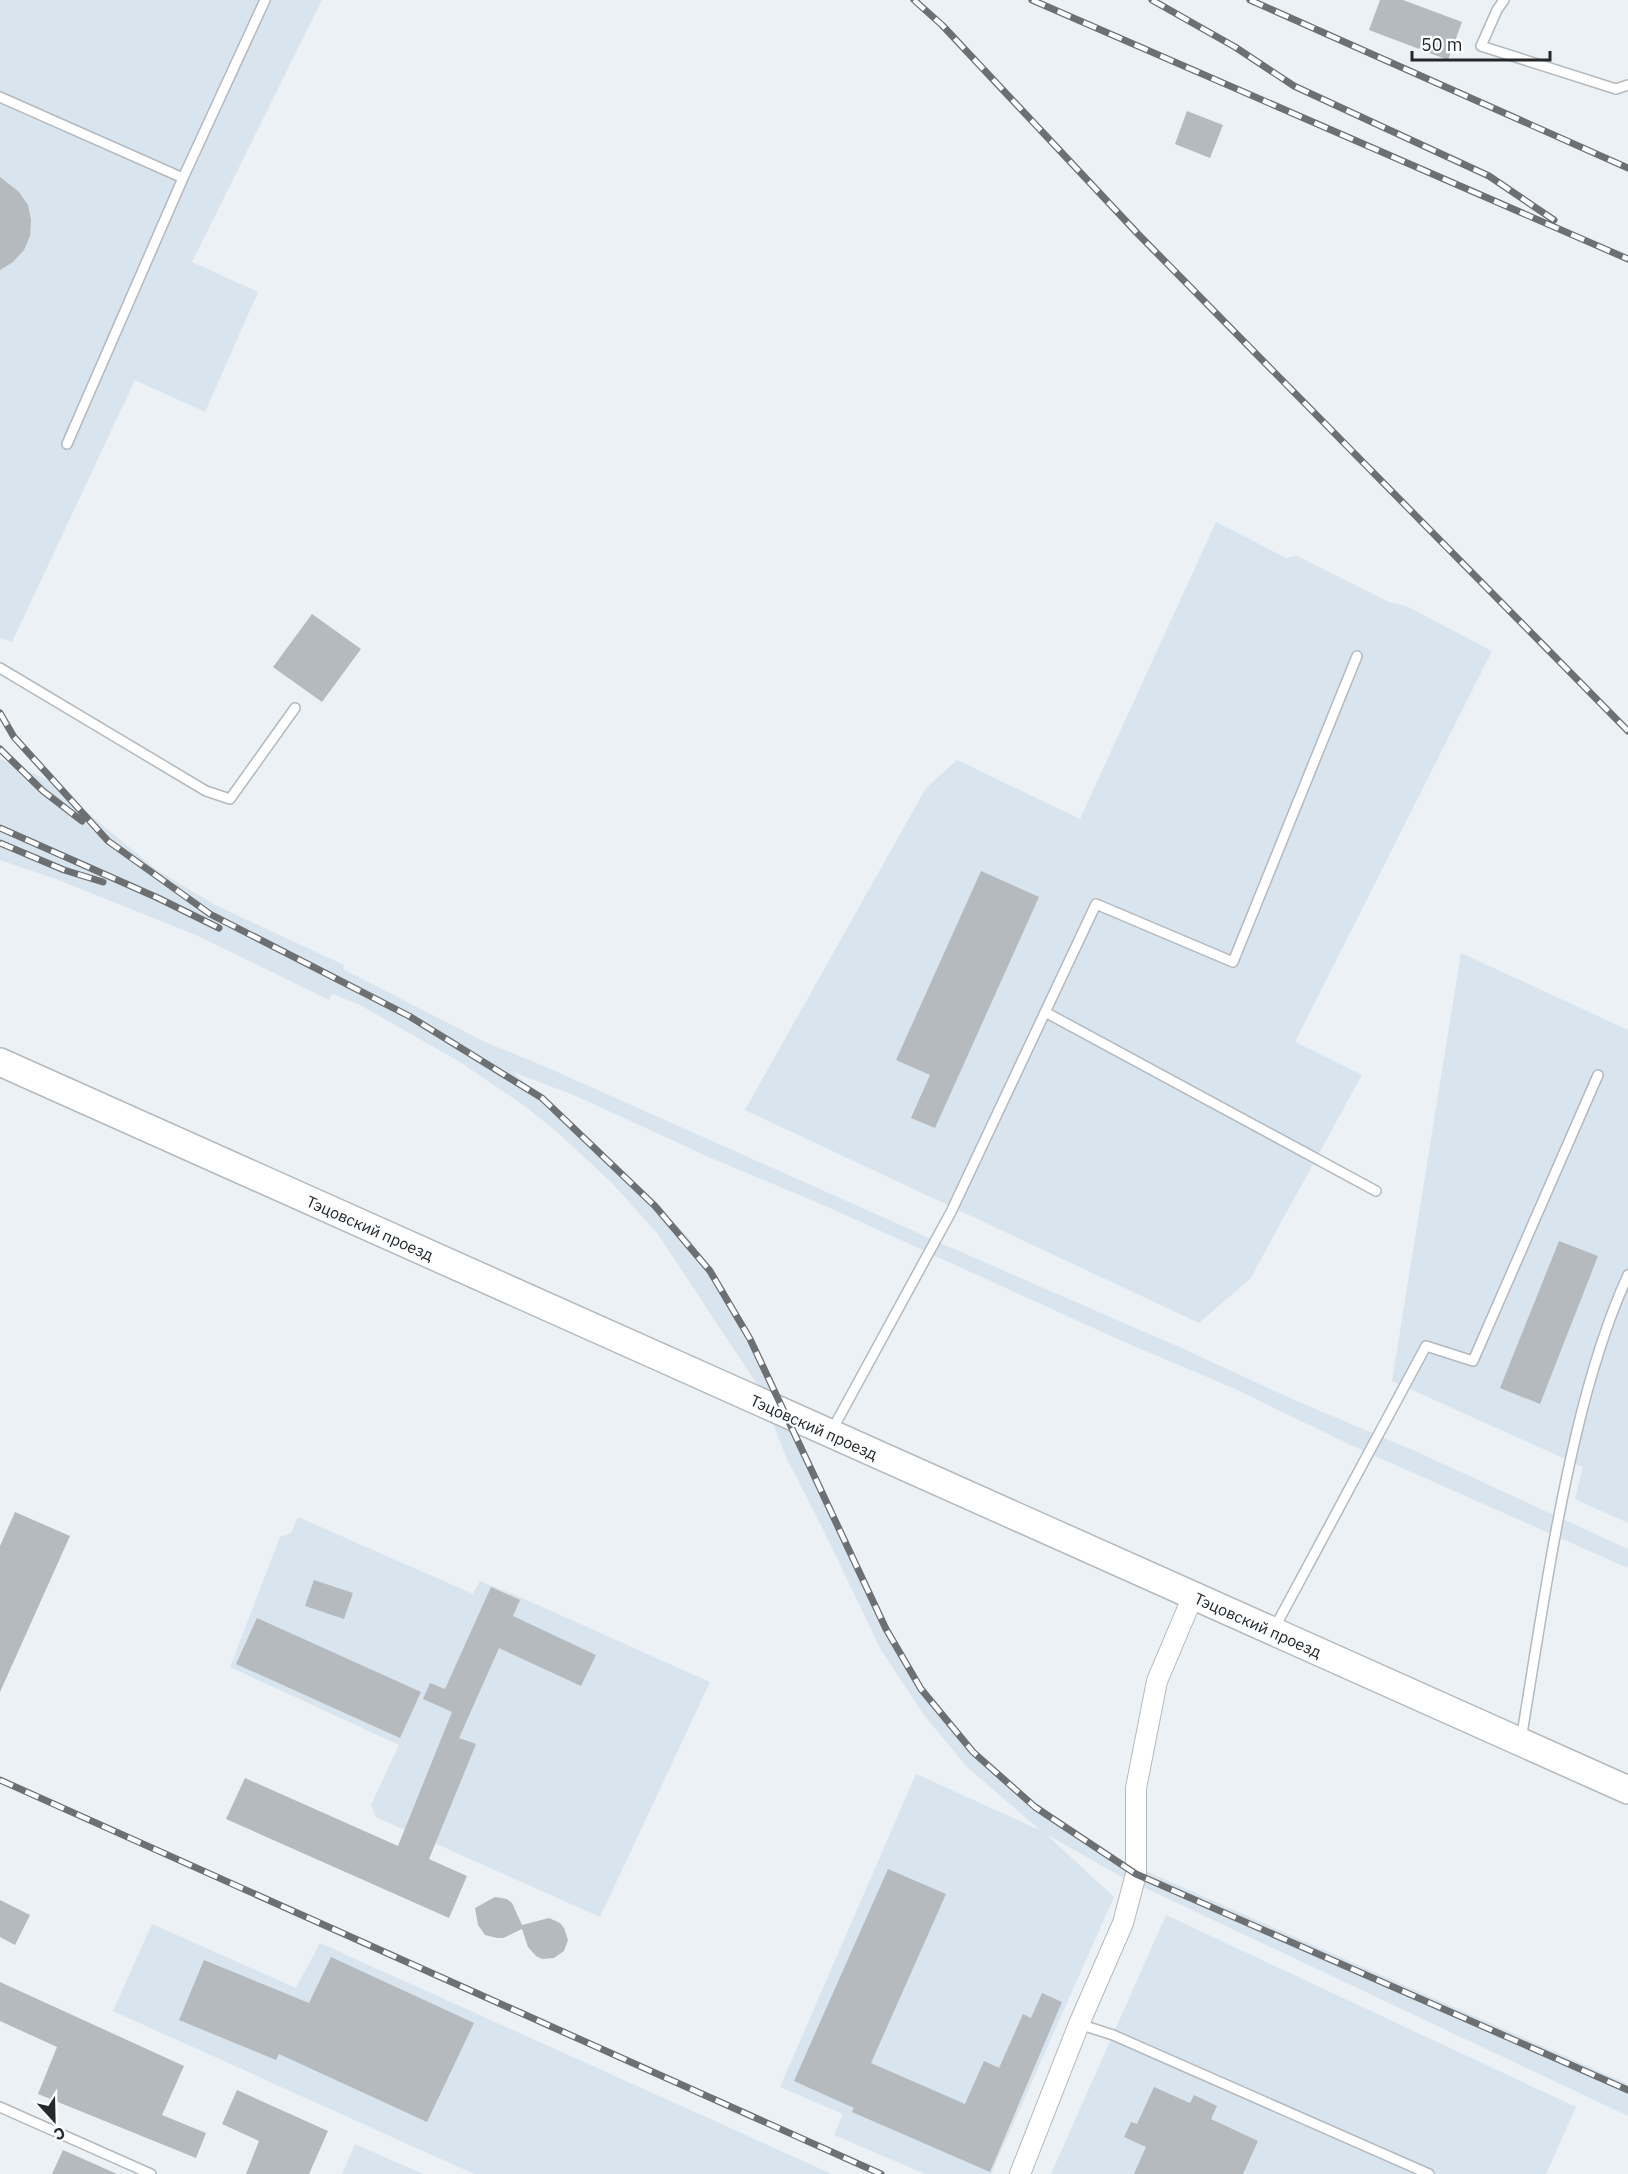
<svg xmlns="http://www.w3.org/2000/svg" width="1628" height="2174" font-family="'IBM Plex Sans',sans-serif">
	<rect width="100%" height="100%" fill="#ecf1f6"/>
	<path fill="#d8e4ee" d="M 0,0 L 322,0 L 192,262 L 258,292 L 205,412 L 135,380 L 12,642 L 0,638 Z
		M 1216,522 L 1286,558 L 1297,556 L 1389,602 L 1406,606 L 1492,651 L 1295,1042 L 1362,1075 L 1250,1279 L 1199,1323 L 745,1110 L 926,788 L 957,760 L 1080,819 Z
		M 0,759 L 62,786 L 84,810 L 157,870 L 215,905 L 344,965 L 343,969 L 483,1041 L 553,1070 L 945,1245 L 1186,1350 L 1292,1399 L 1415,1451 L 1628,1549 L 1628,1568 L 1355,1447 L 1233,1388 L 1122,1341 L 828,1207 L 711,1158 L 576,1096 L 513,1072 L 594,1142 L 689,1238 L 749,1330 L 782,1400 L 845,1544 L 919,1688 L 993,1769 L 1058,1819 L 1123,1861 L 1628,2084 L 1628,2116 L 1120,1876 L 1046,1834 L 1114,1897 L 991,2174 L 925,2174 L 834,2135 L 843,2114 L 780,2087 L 916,1774 L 1040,1830 L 967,1767 L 924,1715 L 881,1650 L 824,1531 L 787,1459 L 757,1384 L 657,1233 L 612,1183 L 557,1132 L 526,1107 L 460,1062 L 360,1005 L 332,994 L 329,1000 L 196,935 L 56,879 L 0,860 Z
		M 1461,953 L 1628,1030 L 1628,1523 L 1575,1499 L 1583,1467 L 1392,1381 Z
		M 298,1517 L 473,1594 L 480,1581 L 522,1598 L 710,1682 L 600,1917 L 376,1817 L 371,1805 L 399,1745 L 230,1667 L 280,1537 L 291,1533 Z
		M 1166,1915 L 1576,2107 L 1546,2174 L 1051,2174 Z
		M 152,1924 L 296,1988 L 320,1943 L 832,2174 L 474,2174 L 113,2011 Z
		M 355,2144 L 423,2174 L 342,2174 Z"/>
	<path fill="#b5babf" d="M 1380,0 L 1403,0 L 1462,22 L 1448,60 L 1369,30 Z
		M 1187,111 L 1223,125 L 1210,158 L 1175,144 Z
		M 0,177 L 19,192 L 28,205 L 31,220 L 30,236 L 24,250 L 13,262 L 0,270 Z
		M 312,614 L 361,649 L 322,702 L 273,667 Z
		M 981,871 L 1039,897 L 935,1128 L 911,1118 L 930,1075 L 896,1060 Z
		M 1559,1241 L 1598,1256 L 1540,1404 L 1500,1388 Z
		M 15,1512 L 70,1536 L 0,1692 L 0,1546 Z
		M 314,1580 L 353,1593 L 344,1619 L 305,1606 Z
		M 491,1587 L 520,1600 L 513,1616 L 596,1655 L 581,1686 L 499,1648 L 459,1738 L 476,1744 L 429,1859 L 467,1876 L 449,1918 L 226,1819 L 245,1778 L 398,1846 L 452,1712 L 423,1699 L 430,1683 L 445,1689 Z
		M 257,1618 L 421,1692 L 400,1738 L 236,1664 Z
		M 888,1869 L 946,1894 L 871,2063 L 965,2104 L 984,2061 L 999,2068 L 1023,2014 L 1031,2018 L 1042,1993 L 1062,2002 L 990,2172 L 852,2112 L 854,2108 L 794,2081 Z
		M 495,1897 L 507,1899 L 512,1903 L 522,1925 L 549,1918 L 560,1923 L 564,1928 L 568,1940 L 564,1951 L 554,1958 L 542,1959 L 536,1956 L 528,1947 L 522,1929 L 503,1938 L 497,1938 L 485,1935 L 478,1925 L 475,1908 Z
		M 0,1900 L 30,1915 L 15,1945 L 0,1937 Z
		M 331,1957 L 474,2023 L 427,2122 L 279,2054 L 276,2060 L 179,2020 L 204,1960 L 309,2003 Z
		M 0,1982 L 184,2066 L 162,2115 L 206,2133 L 196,2158 L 38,2094 L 57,2047 L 0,2021 Z
		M 1154,2087 L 1190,2103 L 1194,2095 L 1217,2106 L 1211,2119 L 1258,2141 L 1243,2174 L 1134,2174 L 1146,2147 L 1124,2137 L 1131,2122 L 1137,2124 Z
		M 237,2090 L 328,2131 L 309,2174 L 246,2174 L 259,2141 L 222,2124 Z
		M 63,2150 L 117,2174 L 52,2174 Z"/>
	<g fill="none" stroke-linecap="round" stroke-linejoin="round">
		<g stroke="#b4b9bd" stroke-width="12">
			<path id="lane" d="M 1504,0 L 1497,10 L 1481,46 L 1616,89 L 1628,85
				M 0,97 L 183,178 L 67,444
				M 183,178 L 265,0
				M 0,668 L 206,791 L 230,799 L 295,708
				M 1045,1012 L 1376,1191
				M 831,1432 L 951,1212 L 1096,904 L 1233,962 L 1357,656
				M 1274,1629 L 1426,1346 L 1473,1361 L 1598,1075
				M 1521,1740 C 1538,1637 1553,1532 1577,1431 C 1590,1377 1605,1325 1628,1275
				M 1079,2024 L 1113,2035 L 1429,2174
				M 0,2107 L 151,2174"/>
		</g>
		<g stroke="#b4b9bd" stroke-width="22">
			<path id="street" d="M 1020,2174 L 1079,2024 L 1123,1923 L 1136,1874 L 1136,1788 L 1157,1681 L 1193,1596"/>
		</g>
		<g stroke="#b4b9bd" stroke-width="30">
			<path id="secondary" d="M 0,1062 L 1628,1790"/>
		</g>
		<use href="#lane" stroke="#fff" stroke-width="9"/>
		<use href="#street" stroke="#fff" stroke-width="20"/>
		<use href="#secondary" stroke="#fff" stroke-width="27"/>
		<g stroke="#6d7072" stroke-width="7">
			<path id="rail" d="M 914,0 L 942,25 L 1138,234 L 1628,731
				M 1032,0 L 1628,259
				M 1152,0 L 1235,47 L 1294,86 L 1489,176 L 1554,220
				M 1250,0 L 1628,168
				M 0,713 L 14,737 L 108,841 L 210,914 L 409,1016 L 542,1098 L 655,1206 L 710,1271 L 750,1339 L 886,1629 L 921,1689 L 973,1752 L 1035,1807 L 1136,1874 L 1628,2090
				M 0,749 L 43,791 L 82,821
				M 0,828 L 158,898 L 219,928
				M 0,843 L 64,870 L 103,882
				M 0,1780 L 881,2174"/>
		</g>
		<use href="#rail" stroke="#fdfeff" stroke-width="4.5" stroke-dasharray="14" stroke-linecap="butt"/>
	</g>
	<g text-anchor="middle" stroke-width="4.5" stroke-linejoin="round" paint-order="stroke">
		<g font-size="16" fill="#252728" stroke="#fdfeff">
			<text transform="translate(370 1228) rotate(24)" y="6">Тэцовский проезд</text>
			<text transform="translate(814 1427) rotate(24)" y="6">Тэцовский проезд</text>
			<text transform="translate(1258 1625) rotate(24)" y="6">Тэцовский проезд</text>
		</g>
	</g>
	<g transform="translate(54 2120) rotate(158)" stroke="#fdfeff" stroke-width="4.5" paint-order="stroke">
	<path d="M0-4.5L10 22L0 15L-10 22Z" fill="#252728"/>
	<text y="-9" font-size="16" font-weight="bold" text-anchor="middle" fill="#252728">С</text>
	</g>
	<path d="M1412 51v9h138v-9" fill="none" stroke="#252728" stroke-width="3"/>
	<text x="1421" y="51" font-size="18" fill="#252728" stroke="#fdfeff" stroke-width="4.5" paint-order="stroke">50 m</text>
</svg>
